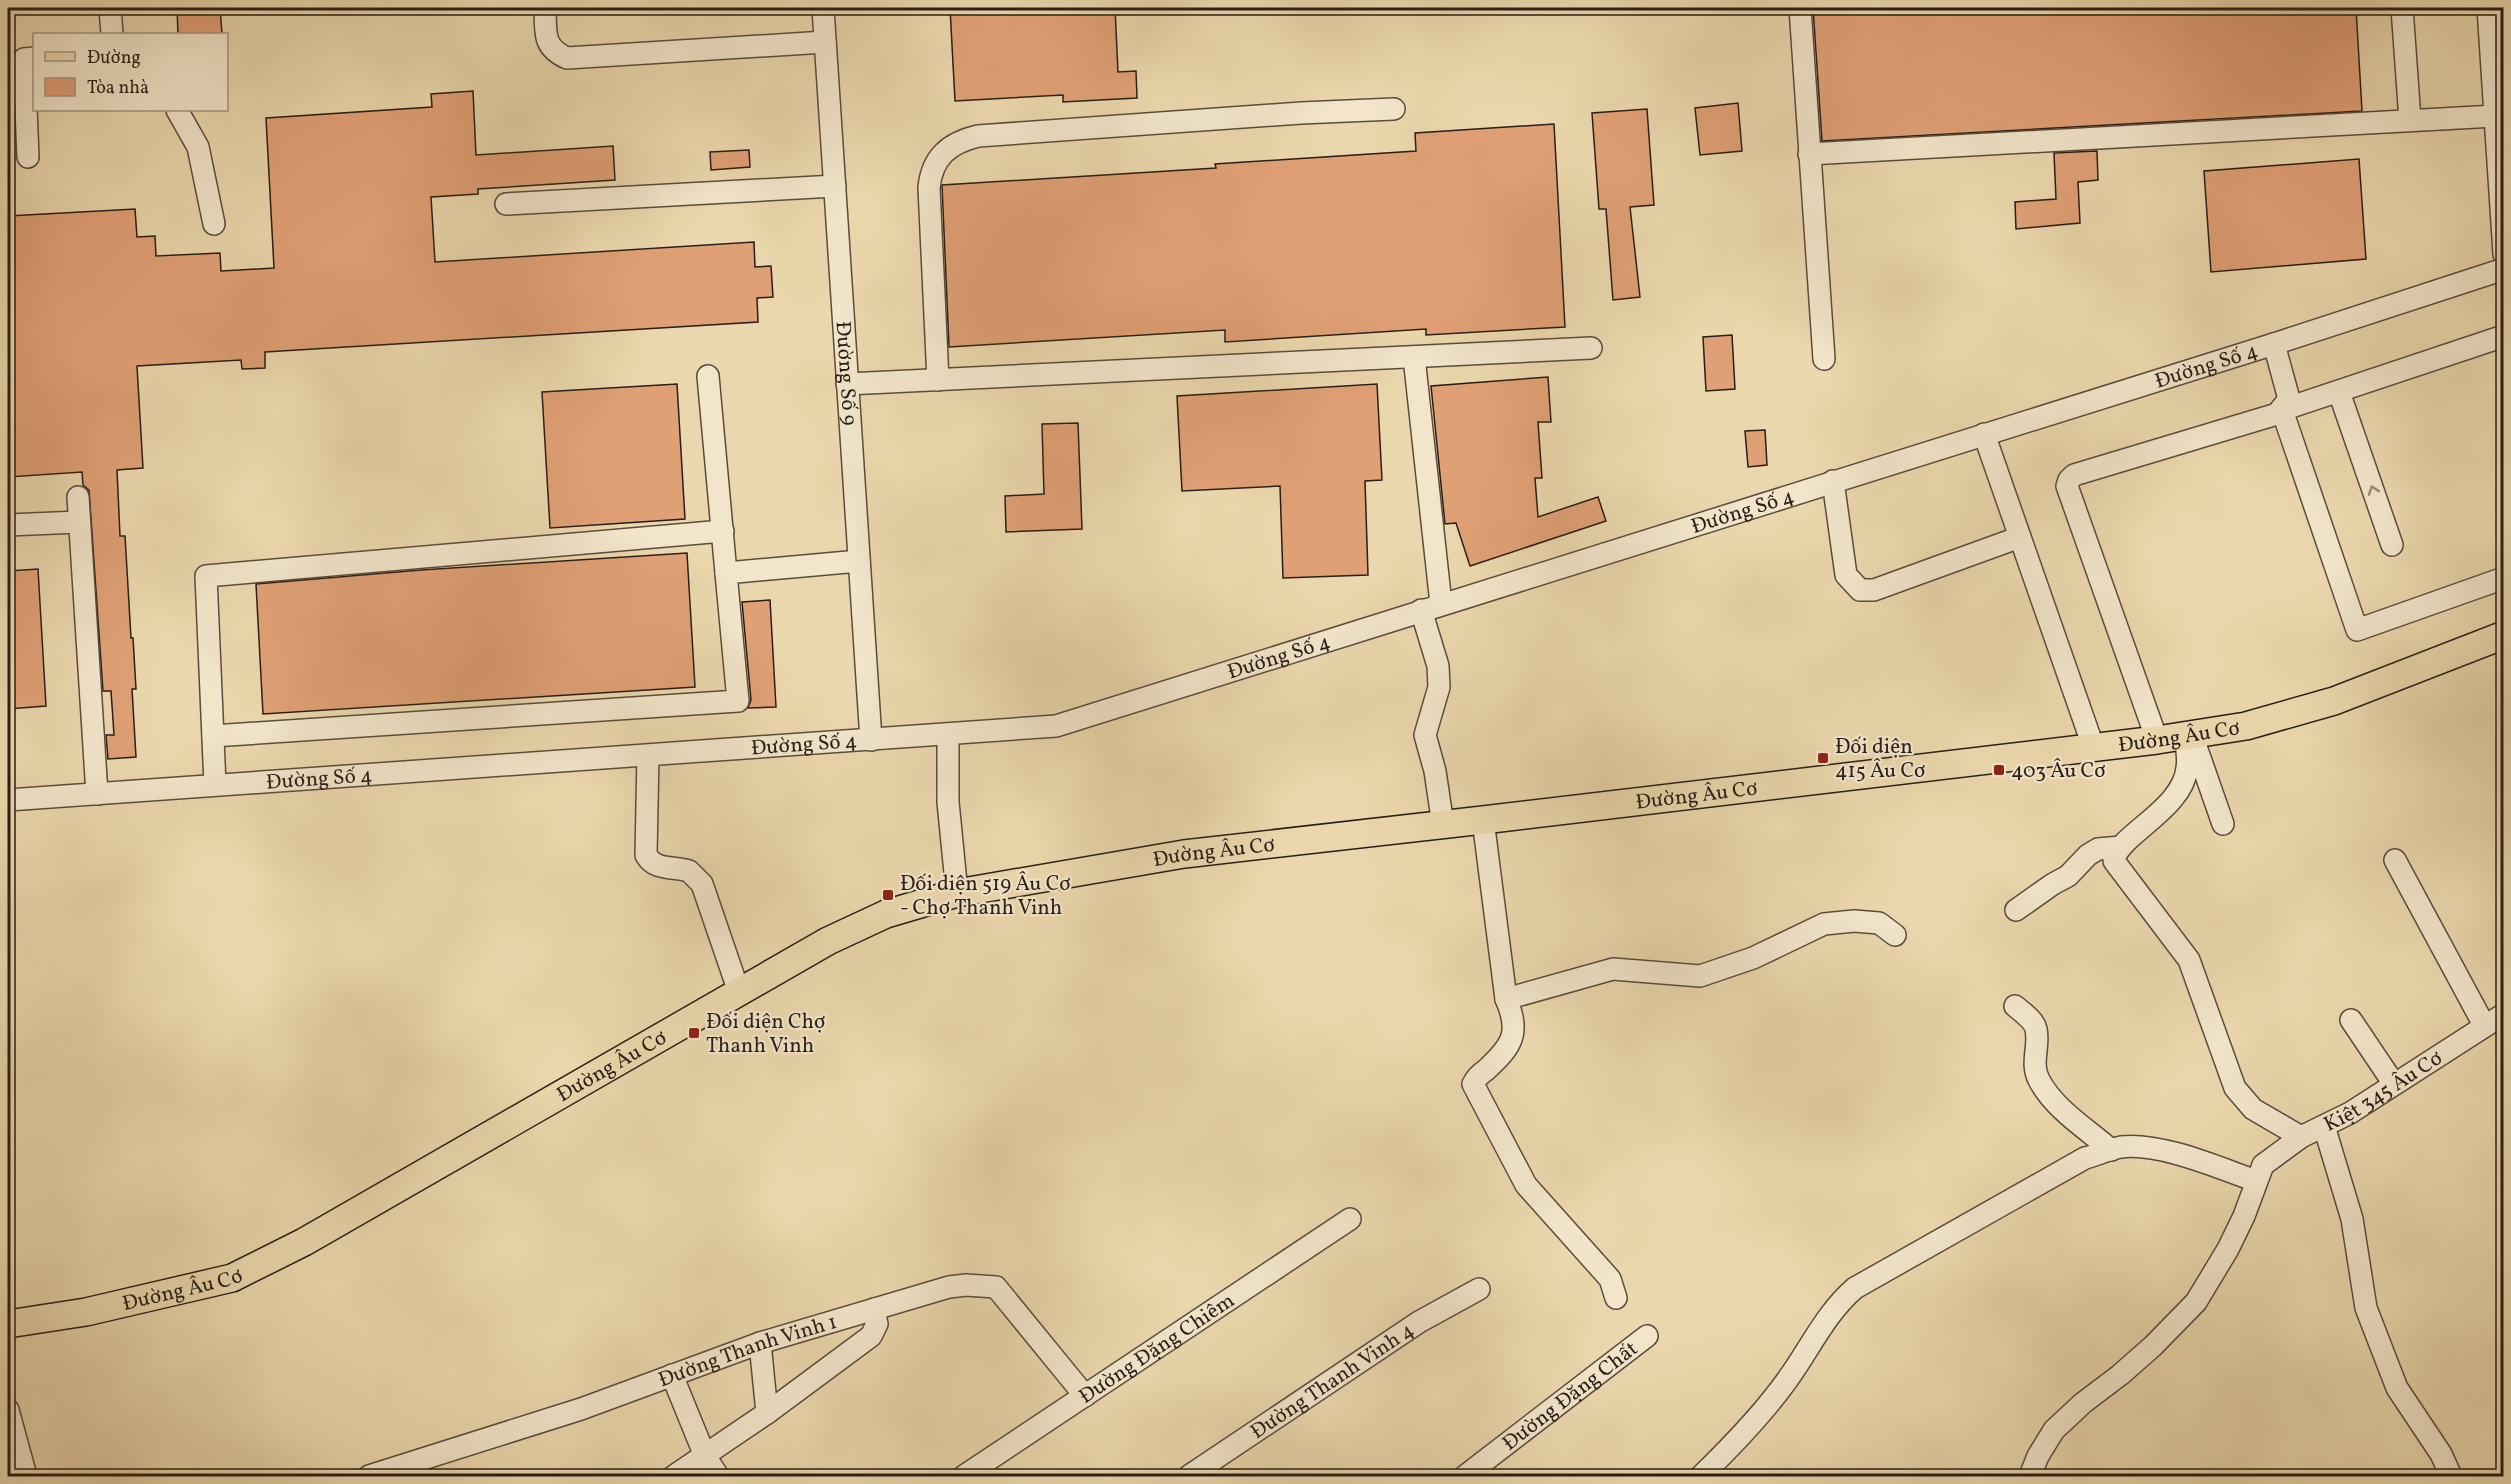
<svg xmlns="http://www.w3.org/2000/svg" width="2511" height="1484" font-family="Vollkorn,serif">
	<rect width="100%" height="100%" fill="#ebd7ad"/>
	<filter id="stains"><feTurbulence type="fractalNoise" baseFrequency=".00333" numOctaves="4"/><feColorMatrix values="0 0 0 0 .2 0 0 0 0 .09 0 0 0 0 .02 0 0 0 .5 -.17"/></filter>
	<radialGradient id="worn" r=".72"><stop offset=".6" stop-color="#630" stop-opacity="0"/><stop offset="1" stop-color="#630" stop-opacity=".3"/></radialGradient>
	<path fill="#e0a075" stroke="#291e18" stroke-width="1.5" d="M 177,8 L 220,8 L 222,34 L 178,34 Z
		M 950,8 L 1115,8 L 1118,72 L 1136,71 L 1137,98 L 1063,102 L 1063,95 L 955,101 Z
		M 1813,8 L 2356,8 L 2362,111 L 1822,141 Z
		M 473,91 L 476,155 L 613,146 L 615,180 L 478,189 L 478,194 L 431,197 L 435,262 L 754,242 L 755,267 L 771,266 L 773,297 L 757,298 L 758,322 L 265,352 L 265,368 L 242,369 L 241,360 L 137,366 L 143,468 L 117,470 L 120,536 L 125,536 L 131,638 L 133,638 L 136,689 L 132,689 L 136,757 L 108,759 L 106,735 L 114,735 L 111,691 L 103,691 L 89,490 L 83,485 L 82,472 L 8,477 L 8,216 L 135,209 L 137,237 L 155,236 L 156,256 L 220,253 L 221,271 L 274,268 L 266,118 L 432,107 L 431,94 Z
		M 1738,103 L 1742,151 L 1700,155 L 1695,108 Z
		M 1647,109 L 1654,205 L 1630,207 L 1640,297 L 1613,300 L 1606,209 L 1599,209 L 1592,113 Z
		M 1554,124 L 1565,327 L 1426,335 L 1426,329 L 1225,342 L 1225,330 L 949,347 L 942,185 L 1216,168 L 1215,164 L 1416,151 L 1415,133 Z
		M 749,150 L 750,167 L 711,170 L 710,152 Z
		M 2097,151 L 2098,180 L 2078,182 L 2080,223 L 2016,229 L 2015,202 L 2056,199 L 2054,153 Z
		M 2359,159 L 2366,259 L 2211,272 L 2204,171 Z
		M 1732,335 L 1735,389 L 1706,391 L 1703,337 Z
		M 1548,377 L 1551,422 L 1538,422 L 1542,478 L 1535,478 L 1538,517 L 1598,497 L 1606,521 L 1470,566 L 1456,523 L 1445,524 L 1431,386 Z
		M 677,384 L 685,519 L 550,528 L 542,392 Z
		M 1377,384 L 1382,480 L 1365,481 L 1368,575 L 1283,578 L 1280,486 L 1182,491 L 1177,396 Z
		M 1078,423 L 1082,529 L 1006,532 L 1005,496 L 1044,494 L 1042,424 Z
		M 1765,430 L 1767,465 L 1748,467 L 1745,431 Z
		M 687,553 L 695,687 L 263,714 L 256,584 L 421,570 Z
		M 38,569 L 46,706 L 8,709 L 8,571 Z
		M 770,600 L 776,707 L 748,708 L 751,700 L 742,602 Z"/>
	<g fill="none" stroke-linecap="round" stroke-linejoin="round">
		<g stroke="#5a4c3d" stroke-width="24">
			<g id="minor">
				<path d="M 110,8 L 112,34"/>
				<path d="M 545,8 C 546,32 542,47 567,58 L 825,42"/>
				<path id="s1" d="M 823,8 L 871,740"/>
				<path d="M 1800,8 L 1824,359"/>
				<path d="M 2402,8 L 2410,120"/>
				<path d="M 2488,8 L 2504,254"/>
				<path d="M 177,110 L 198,147 L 214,224"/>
				<path d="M 1809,154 L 2495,116"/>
				<path d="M 28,157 L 24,59 L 34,58"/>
				<path d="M 506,204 L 835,186"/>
				<path d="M 2504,336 L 2282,410 L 2357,630 L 2504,578"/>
				<path d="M 1414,357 L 1441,604"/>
				<path d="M 708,376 L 726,573"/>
				<path d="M 938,380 L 929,188 C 932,157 949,143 978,136 L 1301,113 L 1394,109"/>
				<path d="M 847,384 L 1591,348"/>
				<path d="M 2339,392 L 2392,545"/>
				<path d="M 1984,434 L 2093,746"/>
				<path d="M 1833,481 L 1846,575 L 1860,590 L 1874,590 L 2020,537"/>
				<path d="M 78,497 L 97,794"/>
				<path d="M 8,525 L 79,522"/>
				<path d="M 1421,610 L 1438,666 L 1439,687 L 1425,735 L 1435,771 L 1443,825"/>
				<path d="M 948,734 L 948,802 L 957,893"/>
				<path d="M 2185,735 C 2186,746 2189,757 2187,768 C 2183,810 2116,836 2114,861 L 2189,960 L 2235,1088 L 2253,1109 L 2301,1137"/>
				<path d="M 213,736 L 738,701 L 726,573 L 859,561"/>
				<path d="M 2193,738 L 2223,824"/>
				<path d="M 2157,740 L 2067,486 L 2069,480 L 2074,475 L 2277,414 L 2289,399 L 2274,344"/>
				<path d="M 648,756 L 646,855 C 655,871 673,866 689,871 L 702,884 L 739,992"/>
				<path d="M 215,785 L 206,576 L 723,531"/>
				<path id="s2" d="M 8,800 L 1056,726 L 2274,344 L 2504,269"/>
				<path d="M 1483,820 L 1506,999 C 1521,1033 1512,1046 1486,1070 C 1480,1074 1476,1078 1473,1084 L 1526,1185 L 1610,1279 L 1616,1298"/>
				<path d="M 2395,860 L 2484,1025"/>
				<path d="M 2016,910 L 2053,884 L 2068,876 L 2088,855 L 2098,849 L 2121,847"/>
				<path d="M 1506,999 L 1613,969 L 1700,976 L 1753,958 L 1824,924 L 1854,921 L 1879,923 L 1895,935"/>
				<path d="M 2015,1006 C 2022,1012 2034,1020 2036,1029 C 2040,1046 2030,1063 2039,1080 C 2054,1109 2087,1129 2111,1150"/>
				<path d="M 2351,1020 L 2394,1084"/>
				<path d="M 2324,1126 L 2352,1219 L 2366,1308 L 2397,1388 L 2441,1454 L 2451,1476"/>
				<path d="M 672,1375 L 705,1456 L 718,1476"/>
				<path d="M 8,1410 L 26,1476"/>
				<path d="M 767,1413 L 871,1336 L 877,1324 L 874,1309"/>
				<path id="s3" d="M 369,1476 L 581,1409 L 760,1343 L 949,1287 L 966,1285 L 996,1287 L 1085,1396"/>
				<path d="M 674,1476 L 767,1413 L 760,1343"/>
				<path id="s4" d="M 964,1476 L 1350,1219"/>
				<path id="s5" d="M 1189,1476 L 1419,1322 L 1479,1289"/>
				<path id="s6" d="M 1465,1476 L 1647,1336"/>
				<path d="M 1701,1476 C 1733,1445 1767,1410 1792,1373 C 1812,1344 1828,1311 1855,1288 L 2085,1158 C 2097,1155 2109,1149 2121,1147 C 2160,1142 2219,1168 2256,1181"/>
				<path id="s7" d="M 2030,1476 L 2038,1456 L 2054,1430 L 2083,1403 L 2120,1375 L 2153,1346 L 2196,1302 L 2228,1249 L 2244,1216 L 2263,1165 L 2301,1137 L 2350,1113 L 2504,1014"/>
			</g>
		</g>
		<g stroke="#291e18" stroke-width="30">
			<g id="major">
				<path id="s8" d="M 8,1324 L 86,1312 L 232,1278 L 304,1242 L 828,941 L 886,914 L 957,893 L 1184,854 L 1483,820 L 2157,740 L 2246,726 L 2334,701 L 2504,635"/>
			</g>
		</g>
		<use href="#minor" stroke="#f2e5ca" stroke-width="21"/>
		<use href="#major" stroke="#ebd7ad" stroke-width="27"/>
	</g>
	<defs><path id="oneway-chevron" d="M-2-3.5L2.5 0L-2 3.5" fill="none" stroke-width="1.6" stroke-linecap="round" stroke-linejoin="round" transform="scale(1.5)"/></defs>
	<use stroke="#988b7a" href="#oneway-chevron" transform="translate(2373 490) rotate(-109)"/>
	<g fill="#8f2418" stroke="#f2e5ca" stroke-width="2">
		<rect x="1817" y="752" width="12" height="12" rx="3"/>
		<rect x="1993" y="764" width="12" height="12" rx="3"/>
		<rect x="882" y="889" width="12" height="12" rx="3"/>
		<rect x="688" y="1027" width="12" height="12" rx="3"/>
	</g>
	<g text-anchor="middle" stroke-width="4.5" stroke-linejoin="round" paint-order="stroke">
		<g font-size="21" fill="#291e18" stroke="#f2e5ca">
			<text dy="7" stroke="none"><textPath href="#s2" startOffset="2256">Đường Số 4</textPath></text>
			<text dy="7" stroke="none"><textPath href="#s1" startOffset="366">Đường Số 9</textPath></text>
			<text dy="7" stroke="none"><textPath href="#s2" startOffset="1770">Đường Số 4</textPath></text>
			<text dy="7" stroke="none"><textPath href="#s2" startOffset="1284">Đường Số 4</textPath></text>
			<text dy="7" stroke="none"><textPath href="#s8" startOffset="2284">Đường Âu Cơ</textPath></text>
			<text dy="7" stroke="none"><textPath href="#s2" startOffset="798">Đường Số 4</textPath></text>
			<text dy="7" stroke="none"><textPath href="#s2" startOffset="312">Đường Số 4</textPath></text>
			<text dy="7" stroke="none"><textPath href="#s8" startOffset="1798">Đường Âu Cơ</textPath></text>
			<text dy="7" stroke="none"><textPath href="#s8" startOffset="1312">Đường Âu Cơ</textPath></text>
			<text dy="7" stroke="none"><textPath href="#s8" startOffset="664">Đường Âu Cơ</textPath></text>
			<text dy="7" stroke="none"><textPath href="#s7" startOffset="538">Kiệt 345 Âu Cơ</textPath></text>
			<text dy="7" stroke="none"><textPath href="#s8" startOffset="178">Đường Âu Cơ</textPath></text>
			<text dy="7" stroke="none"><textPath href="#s4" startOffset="231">Đường Đặng Chiêm</textPath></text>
			<text dy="7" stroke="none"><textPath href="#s3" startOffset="399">Đường Thanh Vinh 1</textPath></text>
			<text dy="7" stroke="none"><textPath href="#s5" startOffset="172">Đường Thanh Vinh 4</textPath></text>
			<text dy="7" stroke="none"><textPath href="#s6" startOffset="132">Đường Đặng Chất</textPath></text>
		</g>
		<g font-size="21" fill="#291e18" stroke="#f2e5ca" text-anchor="start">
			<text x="1835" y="753">Đối diện<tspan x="1835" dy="24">415 Âu Cơ</tspan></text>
			<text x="2011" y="777">403 Âu Cơ</text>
			<text x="900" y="890">Đối diện 519 Âu Cơ<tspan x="900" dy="24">- Chợ Thanh Vinh</tspan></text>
			<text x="706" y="1028">Đối diện Chợ<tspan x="706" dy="24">Thanh Vinh</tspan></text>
		</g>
	</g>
	<rect width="2511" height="1484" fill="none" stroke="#ebd7ad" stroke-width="30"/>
	<rect x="9" y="9" width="2493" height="1466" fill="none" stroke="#291e18" stroke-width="3"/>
	<rect x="15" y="15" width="2481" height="1454" fill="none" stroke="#291e18" stroke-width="1.5"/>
	<rect x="33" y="33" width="195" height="78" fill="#f2e5ca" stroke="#a29583" stroke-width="1.5"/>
	<rect x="45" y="52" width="30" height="9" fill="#ebd7ad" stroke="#a29583" stroke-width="1.5"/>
	<text x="87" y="63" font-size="18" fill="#291e18">Đường</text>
	<rect x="45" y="78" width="30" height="18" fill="#e0a075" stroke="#a29583" stroke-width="1.5"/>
	<text x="87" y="93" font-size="18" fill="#291e18">Tòa nhà</text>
	<rect width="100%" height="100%" filter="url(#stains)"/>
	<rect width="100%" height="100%" fill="url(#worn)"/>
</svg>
